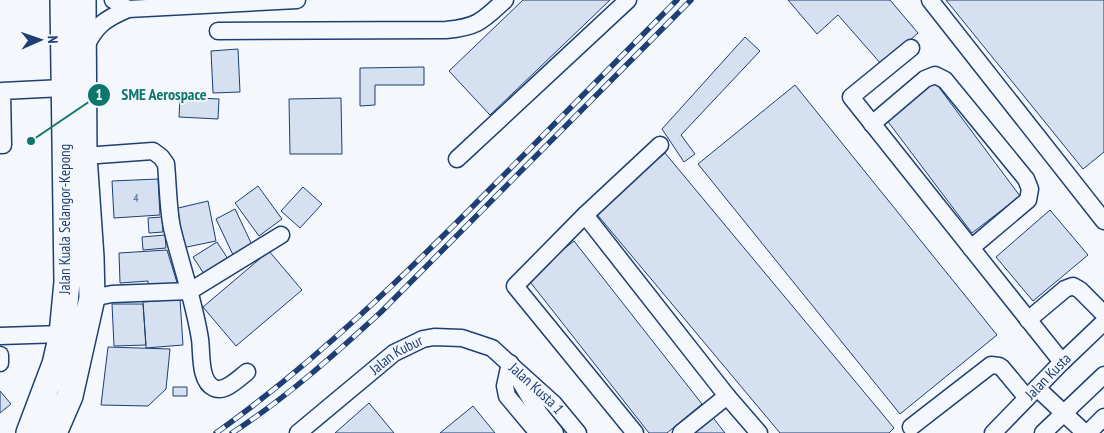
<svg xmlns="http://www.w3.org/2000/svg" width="1104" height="433" font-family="'PT Sans Narrow',sans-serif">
	<rect width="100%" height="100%" fill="#f4f7fb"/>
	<path fill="#d5e0f0" stroke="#1d3f73" d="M 523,0 L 610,0 L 490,115 L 449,71 Z
		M 788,0 L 890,0 L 918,33 L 882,65 L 838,15 L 817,34 Z
		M 946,0 L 1104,0 L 1104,152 L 1083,169 Z
		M 745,37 L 760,51 L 681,135 L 695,154 L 684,162 L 662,129 Z
		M 238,49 L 240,92 L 213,93 L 211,51 Z
		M 424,67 L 424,85 L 375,85 L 375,105 L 360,106 L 360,68 Z
		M 935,82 L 1020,196 L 972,233 L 886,119 Z
		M 795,85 L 997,335 L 900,414 L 698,164 Z
		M 180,97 L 219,99 L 218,119 L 179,117 Z
		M 341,98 L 342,154 L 290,154 L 289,99 Z
		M 665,153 L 894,428 L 889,433 L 780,433 L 595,212 Z
		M 158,179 L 160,215 L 114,218 L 112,181 Z
		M 258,186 L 282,219 L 259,236 L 235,203 Z
		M 303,187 L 322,204 L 300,228 L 281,211 Z
		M 208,201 L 216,241 L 182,248 L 174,209 Z
		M 235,209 L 253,247 L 234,257 L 216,219 Z
		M 1050,210 L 1088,255 L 1033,301 L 996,257 Z
		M 162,217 L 163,232 L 149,233 L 148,218 Z
		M 165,235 L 166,248 L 143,250 L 142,237 Z
		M 574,241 L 702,404 L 667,433 L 649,433 L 527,278 Z
		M 217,242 L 230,262 L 206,277 L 193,257 Z
		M 167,250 L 179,289 L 148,290 L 148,281 L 120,283 L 119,253 Z
		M 269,251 L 302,290 L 236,346 L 203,307 Z
		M 180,299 L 183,345 L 146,348 L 143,302 Z
		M 112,304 L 143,304 L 146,345 L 114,346 Z
		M 108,347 L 170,349 L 166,389 L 148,406 L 101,405 Z
		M 173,387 L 187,387 L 187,396 L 173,396 Z
		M 0,391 L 11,404 L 0,413 Z
		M 369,403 L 394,433 L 335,433 Z
		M 473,406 L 495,433 L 440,433 Z
		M 711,415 L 725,433 L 689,433 Z"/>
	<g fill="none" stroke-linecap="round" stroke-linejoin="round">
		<g stroke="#1d3f73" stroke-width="19">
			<g id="minor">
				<path d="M 113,0 L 128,9"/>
				<path d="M 930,0 L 1104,221"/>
				<path d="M 218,31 L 446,30 C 478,27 482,21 505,0"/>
				<path d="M 85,48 C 96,25 105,19 128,9 L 297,0"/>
				<path d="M 911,48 L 851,97 L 1062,362"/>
				<path d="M 872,124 L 925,79 L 935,75 L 945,80 L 1026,179 L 1030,189 L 1028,200 L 971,248"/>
				<path d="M 0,145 L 3,145 L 2,91 L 63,88"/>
				<path d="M 84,156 L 153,151 L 161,157 L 166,164 C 168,185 168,208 172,228 C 181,265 194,301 200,339 C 202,353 199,381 214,388 C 225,393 239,378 247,372"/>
				<path d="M 457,159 L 628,0"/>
				<path d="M 585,215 L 727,396 L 759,433"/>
				<path d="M 92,298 L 112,294 L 190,291 L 281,235"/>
				<path d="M 1028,320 L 1065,289 L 1073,286 L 1080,290 L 1104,314"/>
				<path d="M 0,336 L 62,334"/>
				<path d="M 0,355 L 0,363"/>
				<path d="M 510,363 L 505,386 L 507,396 L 538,433"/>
				<path d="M 518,378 L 539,413 L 555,433"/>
				<path d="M 1037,388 L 1085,433"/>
				<path d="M 911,427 L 991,365 L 999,366 L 1002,368 L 1027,398"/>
				<path id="s1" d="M 298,433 L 394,353 L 423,339 L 434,337 L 462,338 L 492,348 L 554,404 L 578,433"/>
				<path d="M 635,433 L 515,286 L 585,215 L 660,145"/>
				<path d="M 681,433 L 727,396"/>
				<path id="s2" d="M 993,433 L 1062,362 L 1104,322"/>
				<path d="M 1043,433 L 1104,375"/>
				<path d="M 1088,433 L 1104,417"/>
			</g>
		</g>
		<g stroke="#1d3f73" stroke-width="28">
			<path id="highway" d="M 29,433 L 55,364 L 62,334 L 67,282 L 63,0
				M 54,433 L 70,396 L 92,298 L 91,257 L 84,156 L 83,0"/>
		</g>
		<use href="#minor" stroke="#f4f7fb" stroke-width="16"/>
		<use href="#highway" stroke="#f4f7fb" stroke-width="25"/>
		<g stroke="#1d3f73" stroke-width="5.5">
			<path id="rail" d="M 216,433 C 317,361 406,274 493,186 C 554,124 616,62 677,0
				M 232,433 C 286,398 334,355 381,312 L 691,0"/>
		</g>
		<use href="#rail" stroke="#f4f7fb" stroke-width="4" stroke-dasharray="11" stroke-linecap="butt"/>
	</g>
	<g text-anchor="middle" stroke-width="4" stroke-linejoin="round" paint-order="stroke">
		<g font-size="12" fill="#4b6792">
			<text x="136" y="202">4</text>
		</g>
		<g font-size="15" fill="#1d3f73" stroke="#f4f7fb">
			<text transform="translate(65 219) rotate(-90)" y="5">Jalan Kuala Selangor-Kepong</text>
			<text dy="5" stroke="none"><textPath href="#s1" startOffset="126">Jalan Kubur</textPath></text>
			<text dy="5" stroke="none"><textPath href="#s2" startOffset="79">Jalan Kusta</textPath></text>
			<text dy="5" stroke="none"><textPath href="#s1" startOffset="288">Jalan Kusta 1</textPath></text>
		</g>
	</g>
	<path fill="none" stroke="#0f766e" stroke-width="2" d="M31 141L99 95"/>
	<g fill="#0f766e" stroke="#f4f7fb" stroke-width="2">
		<circle cx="31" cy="141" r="5"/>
		<circle cx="99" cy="95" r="12"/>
	</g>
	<g font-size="15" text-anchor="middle" font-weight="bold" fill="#fff">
		<text x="99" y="100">1</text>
	</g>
	<g font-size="16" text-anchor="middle" font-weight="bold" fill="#0f766e" stroke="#f4f7fb" stroke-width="4" stroke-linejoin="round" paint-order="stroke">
		<text x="164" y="100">SME Aerospace</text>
	</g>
	<g transform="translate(40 40) rotate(88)" stroke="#f4f7fb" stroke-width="4" paint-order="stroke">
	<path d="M0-4L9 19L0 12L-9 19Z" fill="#1d3f73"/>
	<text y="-8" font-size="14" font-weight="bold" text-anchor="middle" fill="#1d3f73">N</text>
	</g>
</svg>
